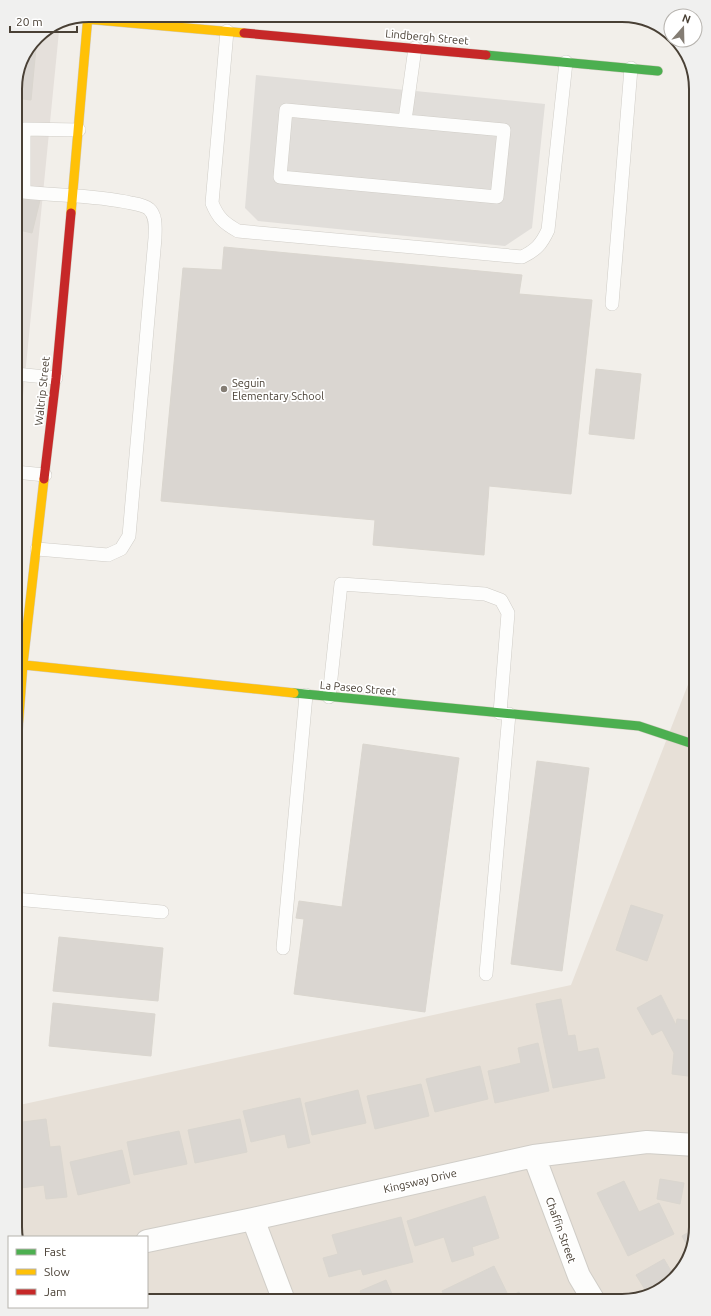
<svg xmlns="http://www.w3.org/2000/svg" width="711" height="1316" font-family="Ubuntu,sans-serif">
	<rect width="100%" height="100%" fill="#f2efea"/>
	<path fill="#e7e0d7" d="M 696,664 L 696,1228 L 684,1268 L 651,1295 L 622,1301 L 147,1301 L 147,1237 L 17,1237 L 15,1227 L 15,1106 L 571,985 Z"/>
	<path fill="#e5e0db" d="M 60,21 L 15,477 L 15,84 L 37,36 Z"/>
	<path fill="#e1deda" d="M 256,75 L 545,104 L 532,228 L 505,246 L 258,221 L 245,208 Z"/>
	<path fill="#dad6d1" stroke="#dad6cf" d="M 468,15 L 497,15 L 496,21 Z
		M 32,48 L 36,48 L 31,100 L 15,98 L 15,84 Z
		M 18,190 L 41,196 L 32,233 L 15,229 L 15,200 Z
		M 224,247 L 522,275 L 519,294 L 592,300 L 571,494 L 489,486 L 484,555 L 373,545 L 375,520 L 161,501 L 183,268 L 222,270 Z
		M 596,369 L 641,374 L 634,439 L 589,434 Z
		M 363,744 L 459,758 L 425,1012 L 294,994 L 304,919 L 296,918 L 299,901 L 342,907 Z
		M 537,761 L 589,768 L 562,971 L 511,964 Z
		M 696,872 L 696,889 L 691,887 Z
		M 631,905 L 663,915 L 647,961 L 616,950 Z
		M 696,920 L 696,931 L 693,930 Z
		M 59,937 L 163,948 L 158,1001 L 53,991 Z
		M 661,995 L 676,1025 L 677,1019 L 693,1021 L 696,999 L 696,1077 L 672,1074 L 674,1053 L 662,1030 L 652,1035 L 637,1008 Z
		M 561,999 L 568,1036 L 575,1035 L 578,1052 L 598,1048 L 605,1078 L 553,1088 L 536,1004 Z
		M 53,1003 L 155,1014 L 151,1056 L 49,1046 Z
		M 538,1043 L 549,1091 L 495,1103 L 488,1071 L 521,1063 L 518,1048 Z
		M 480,1066 L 488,1099 L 435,1112 L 426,1079 Z
		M 421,1084 L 429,1116 L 375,1129 L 367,1096 Z
		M 358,1090 L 366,1123 L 312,1135 L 305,1103 Z
		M 300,1098 L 310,1143 L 288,1148 L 285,1134 L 251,1142 L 243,1111 Z
		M 46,1119 L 50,1147 L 60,1146 L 67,1197 L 46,1199 L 44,1185 L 21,1188 L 15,1142 L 15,1123 Z
		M 240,1119 L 247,1152 L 195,1163 L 188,1130 Z
		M 179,1131 L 187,1164 L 134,1175 L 127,1142 Z
		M 122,1150 L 130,1183 L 78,1195 L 70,1162 Z
		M 660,1179 L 684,1183 L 680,1204 L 657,1199 Z
		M 624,1181 L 639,1212 L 659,1203 L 674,1234 L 628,1256 L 597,1193 Z
		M 485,1196 L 499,1238 L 472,1247 L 474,1255 L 452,1262 L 444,1237 L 415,1246 L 407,1221 Z
		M 401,1217 L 413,1262 L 363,1275 L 361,1269 L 329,1277 L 323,1258 L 338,1254 L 332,1235 Z
		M 696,1228 L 689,1249 L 682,1236 Z
		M 664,1259 L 674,1276 L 651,1295 L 649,1296 L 636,1275 Z
		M 494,1266 L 509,1297 L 519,1292 L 524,1301 L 447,1301 L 442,1291 Z
		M 386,1280 L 395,1301 L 364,1301 L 360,1291 Z"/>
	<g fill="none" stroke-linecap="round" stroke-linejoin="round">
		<g stroke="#d0cdc7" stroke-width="14">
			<path id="lane" d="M 227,31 L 212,203 C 218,218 224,223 238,231 L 522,257 C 536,250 541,245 548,230 L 566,62
				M 286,110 L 504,130 L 497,197 L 280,177 Z
				M 405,120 L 415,48
				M 612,304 L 631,68
				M 15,374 L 56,378
				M 15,472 L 45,475
				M 37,549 L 108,555 L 121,549 L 129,536 L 155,238 C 155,229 157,216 149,209 C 144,205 136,204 131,203 C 96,195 60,196 24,192 L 24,129 L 79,130
				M 329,697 L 341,584 L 485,594 L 501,600 L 508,613 L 500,713
				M 15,899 L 162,912
				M 283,948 L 306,695
				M 486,974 L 509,714"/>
		</g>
		<g stroke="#d0cdc7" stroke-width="24">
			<path id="street" d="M 534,1156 L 579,1276 L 594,1301
				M 253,1219 L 284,1301
				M 147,1241 L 253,1219 L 534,1156 L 647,1142 L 696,1145"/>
		</g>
		<g stroke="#d2ccc0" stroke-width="10">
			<path id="fast" d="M 486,55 L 658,71
				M 294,693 L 639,726 L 696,745"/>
		</g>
		<g stroke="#d2ccc0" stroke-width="10">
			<path id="slow" d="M 74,18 L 244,33
				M 71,213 L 88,15
				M 15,664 L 294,693
				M 15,770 L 23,664 L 44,479"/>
		</g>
		<g stroke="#d2ccc0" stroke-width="10">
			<path id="jam" d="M 244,33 L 486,55
				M 44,479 L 56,378 L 71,213"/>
		</g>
		<use href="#lane" stroke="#fdfdfc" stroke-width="13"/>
		<use href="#street" stroke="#fdfdfc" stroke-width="22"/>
		<use href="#fast" stroke="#4caf50" stroke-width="9"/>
		<use href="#slow" stroke="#ffc107" stroke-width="9"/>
		<use href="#jam" stroke="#c62828" stroke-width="9"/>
	</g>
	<circle fill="#847d74" stroke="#fff" stroke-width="1.5" cx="224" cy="389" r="4"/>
	<g text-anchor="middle" stroke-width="3.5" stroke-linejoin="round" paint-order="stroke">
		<g font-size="11" fill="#494035" stroke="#fff">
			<text transform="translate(427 37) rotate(5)" y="4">Lindbergh Street</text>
			<text transform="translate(42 391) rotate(-84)" y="4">Waltrip Street</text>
			<text transform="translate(358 688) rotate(5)" y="4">La Paseo Street</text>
			<text transform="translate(420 1181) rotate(-13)" y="4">Kingsway Drive</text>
			<text transform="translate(561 1230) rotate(70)" y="4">Chaffin Street</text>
		</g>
		<g font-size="11" fill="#494035" stroke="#fff" text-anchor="start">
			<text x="232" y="387">Seguin<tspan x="232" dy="13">Elementary School</tspan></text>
		</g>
	</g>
	<path d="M0 0H711V1316H0ZM89 22H622A67 67 0 0 1 689 89V1227A67 67 0 0 1 622 1294H89A67 67 0 0 1 22 1227V89A67 67 0 0 1 89 22Z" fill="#f0f0ef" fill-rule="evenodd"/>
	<path fill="none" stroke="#494035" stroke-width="2" d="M89 22H622A67 67 0 0 1 689 89V1227A67 67 0 0 1 622 1294H89A67 67 0 0 1 22 1227V89A67 67 0 0 1 89 22Z"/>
	<rect x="8" y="1236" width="140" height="72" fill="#ffffff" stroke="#b6b3ae"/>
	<rect x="16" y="1249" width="20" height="6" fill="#4caf50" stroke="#b6b3ae"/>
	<text x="44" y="1256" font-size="12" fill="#494035">Fast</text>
	<rect x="16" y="1269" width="20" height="6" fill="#ffc107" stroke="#b6b3ae"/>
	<text x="44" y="1276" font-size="12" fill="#494035">Slow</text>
	<rect x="16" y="1289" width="20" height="6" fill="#c62828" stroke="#b6b3ae"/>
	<text x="44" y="1296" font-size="12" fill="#494035">Jam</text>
	<g transform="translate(683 28) rotate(20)"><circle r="19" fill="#ffffff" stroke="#b6b3ae"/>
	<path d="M0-3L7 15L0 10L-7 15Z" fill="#847d74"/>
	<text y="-6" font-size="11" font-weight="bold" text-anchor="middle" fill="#494035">N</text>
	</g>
	<path d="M10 26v6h67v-6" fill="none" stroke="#494035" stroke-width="2"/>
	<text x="16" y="26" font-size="12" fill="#494035" stroke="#ffffff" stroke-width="3" paint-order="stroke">20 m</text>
</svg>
